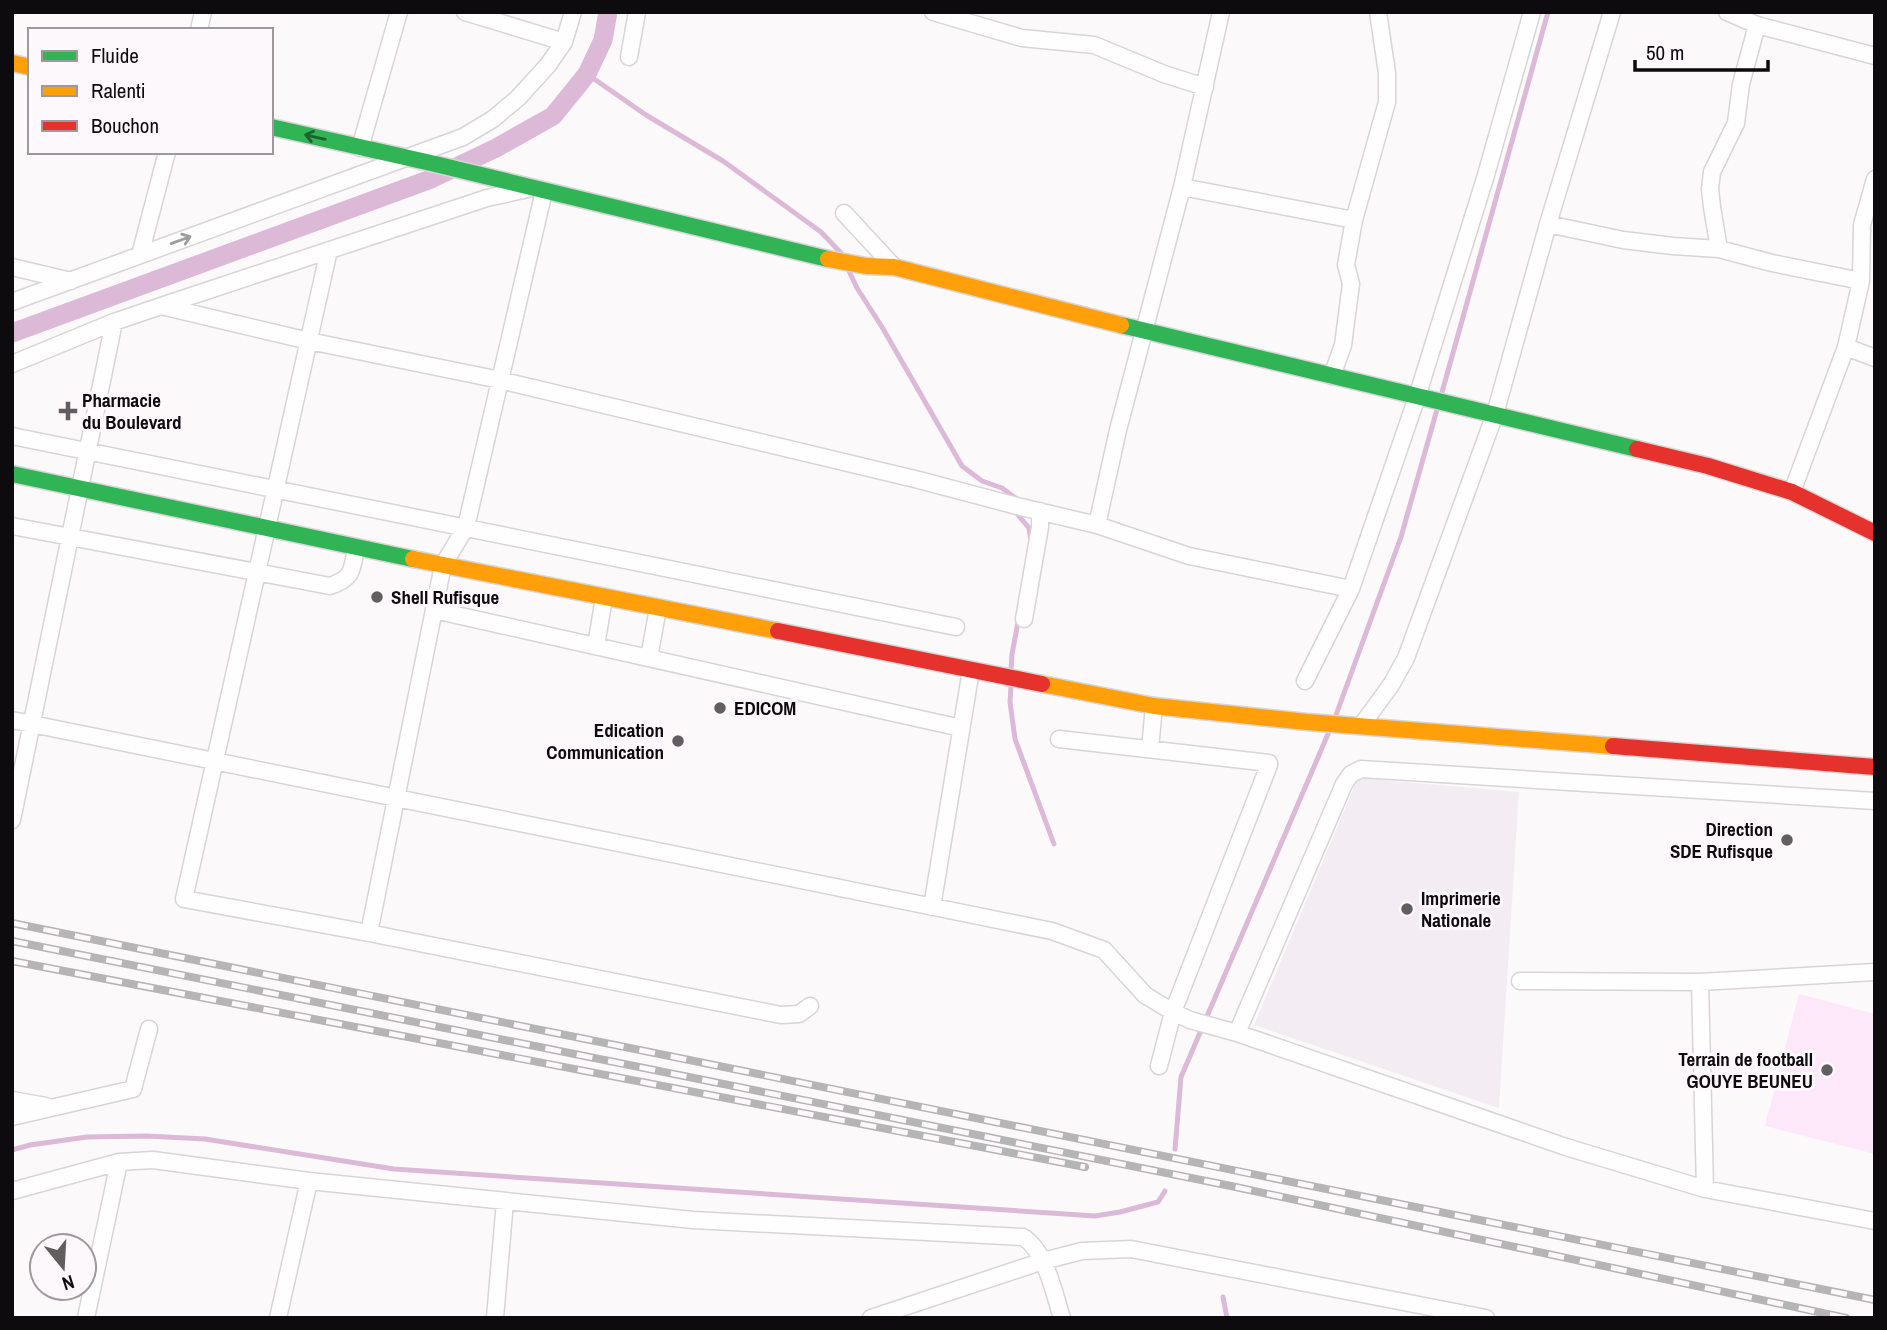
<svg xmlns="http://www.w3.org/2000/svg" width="1887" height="1330" font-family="'Archivo Narrow',sans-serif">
	<rect width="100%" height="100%" fill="#fcf9fb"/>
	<path fill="#f4ecf3" d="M 1358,778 L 1519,792 L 1499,1108 L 1254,1025 Z"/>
	<path fill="#fde8f9" d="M 1799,994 L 1875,1014 L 1875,1154 L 1765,1126 Z"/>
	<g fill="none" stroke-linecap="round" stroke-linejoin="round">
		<path stroke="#dcb9d7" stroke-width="5" d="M 587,74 L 646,115 L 723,161 L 821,232 L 841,253
			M 848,269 L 857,288 L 882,327 L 962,466 L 982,481 L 1002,488 L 1017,499 L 1018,515 L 1029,528 L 1031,542
			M 1441,396 L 1548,12
			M 1011,670 L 1012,654 L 1019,617
			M 1011,687 L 1010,702 L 1015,739 L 1054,844
			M 1336,715 L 1401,537 L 1438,406
			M 1175,1149 L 1181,1077 L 1328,734
			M 12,1150 L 30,1145 L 87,1137 L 147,1136 L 205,1139 L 394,1169 L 1095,1216 L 1120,1212 L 1158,1202 L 1165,1191
			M 1223,1297 L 1227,1318"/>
		<path stroke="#dcb9d7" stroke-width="19" d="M 12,333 L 431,179 L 496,148 L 553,116 L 587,74 L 603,40 L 608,12"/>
		<g stroke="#d7d5d6" stroke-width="19">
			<path id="street" d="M 465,12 L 564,42
				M 933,12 L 1022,38 L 1094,45 L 1164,74 L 1205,87
				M 1727,12 L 1757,25 L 1875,56
				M 199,30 L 203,12
				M 629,57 L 637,12
				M 360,148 L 399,12
				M 1182,187 L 1354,220
				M 844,213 L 894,267
				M 1548,224 L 1623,240 L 1673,246 L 1719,249 L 1772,263 L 1861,281
				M 1719,249 L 1712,207 L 1710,189 L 1712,172 L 1736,123 L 1741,84 L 1757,25
				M 329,250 L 184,899 L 369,933 L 781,1015 L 799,1014 L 810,1006
				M 140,255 L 167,152
				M 12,267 L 71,281
				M 12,302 L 463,137 L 493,119 L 518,98 L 548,65 L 564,42 L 573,12
				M 161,306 L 309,341 L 500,380 L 919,480 L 1017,506 L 1097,525 L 1189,556 L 1351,589
				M 1846,347 L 1875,358
				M 12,364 L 114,322 L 161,306 L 487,198 L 528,189
				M 1332,376 L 1343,345 L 1351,284 L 1346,265 L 1354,220 L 1387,102 L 1387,73 L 1378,12
				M 12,436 L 956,627
				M 1792,492 L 1846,347 L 1861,281 L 1862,225 L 1875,179
				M 1097,525 L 1118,430 L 1182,187 L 1221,12
				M 12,526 L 330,586 C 354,578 352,569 356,547
				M 434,610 L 961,728
				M 1024,619 L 1040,527 L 1040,511
				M 596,646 L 604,598
				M 649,658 L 658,608
				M 1305,681 L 1351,589 L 1417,397 L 1486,175 L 1532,12
				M 12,720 L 1052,931 L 1104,950 L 1145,995 L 1173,1012 L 1190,1020 L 1237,1033
				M 1361,726 L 1391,685 L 1406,658 L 1495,414 L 1548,224 L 1612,12
				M 1059,739 L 1269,763 L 1269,765 L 1173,1012 L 1159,1066
				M 1150,749 L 1154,706
				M 1875,801 L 1361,769 L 1351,774 L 1344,784 L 1237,1033 L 1566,1147 L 1705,1189 L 1875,1221
				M 12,820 L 114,322
				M 932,907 L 971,670
				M 369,933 L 443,565 L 466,527 L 544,191
				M 1520,981 L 1700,982 L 1875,972
				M 1700,982 L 1705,1189
				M 12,1100 L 46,1106
				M 12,1117 L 133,1089 L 149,1029
				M 12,1191 L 119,1162 L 153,1160 L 309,1181 L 693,1220 L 1023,1237 C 1046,1251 1054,1293 1062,1318
				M 86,1318 L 119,1162
				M 278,1318 L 309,1181
				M 495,1318 L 505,1201
				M 871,1318 L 1043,1261 L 1082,1251 L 1131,1249 L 1486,1318"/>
		</g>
		<g stroke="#d7d5d6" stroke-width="19">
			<path id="fast" d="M 271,127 L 431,163 L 828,259
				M 1121,325 L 1637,449
				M 12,474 L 413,559"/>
		</g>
		<g stroke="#d7d5d6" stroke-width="19">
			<path id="slow" d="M 12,63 L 30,67
				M 828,259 L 866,266 L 894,267 L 1121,325
				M 413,559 L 778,631
				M 1042,684 L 1154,706 L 1307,722 L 1613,746"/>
		</g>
		<g stroke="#d7d5d6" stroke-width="19">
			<path id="jam" d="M 1637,449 L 1708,466 L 1792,492 L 1875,533
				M 778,631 L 1042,684
				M 1613,746 L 1875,767"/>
		</g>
		<use href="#street" stroke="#fffefe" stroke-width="16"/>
		<use href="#fast" stroke="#30b455" stroke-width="16"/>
		<use href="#slow" stroke="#ff9f0a" stroke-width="16"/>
		<use href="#jam" stroke="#e5322d" stroke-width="16"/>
		<g stroke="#b5b5b5" stroke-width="8">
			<path id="rail" d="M 12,923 L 1875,1300
				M 12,941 L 1231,1186 L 1846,1318
				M 12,961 L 1085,1167"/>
		</g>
		<use href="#rail" stroke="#fdf8fc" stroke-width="5" stroke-dasharray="16" stroke-linecap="butt"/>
	</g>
	<defs><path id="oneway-shaft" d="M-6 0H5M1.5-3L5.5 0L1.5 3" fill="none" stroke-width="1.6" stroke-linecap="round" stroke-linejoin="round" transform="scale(1.75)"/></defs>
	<use stroke="#1e6031" href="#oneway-shaft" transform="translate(315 137) rotate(-167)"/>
	<use stroke="#9e9d9e" href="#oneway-shaft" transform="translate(181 240) rotate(-20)"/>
	<g fill="#615e60" stroke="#fdf8fc" stroke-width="2.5">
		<path d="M64.5 400.5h7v7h7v7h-7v7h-7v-7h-7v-7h7z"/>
		<circle cx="377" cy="597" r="7"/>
		<circle cx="720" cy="708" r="7"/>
		<circle cx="678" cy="741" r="7"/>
		<circle cx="1787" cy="840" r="7"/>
		<circle cx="1407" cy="909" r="7"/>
		<circle cx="1827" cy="1070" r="7"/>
	</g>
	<g text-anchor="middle" stroke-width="6" stroke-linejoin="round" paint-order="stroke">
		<g font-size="19" font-weight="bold" fill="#0d0b0d" stroke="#fdf8fc" text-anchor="start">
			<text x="82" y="407">Pharmacie<tspan x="82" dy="22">du Boulevard</tspan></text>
			<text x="391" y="604">Shell Rufisque</text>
			<text x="734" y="715">EDICOM</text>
			<text x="664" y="737" text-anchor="end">Edication<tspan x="664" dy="22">Communication</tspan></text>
			<text x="1773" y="836" text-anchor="end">Direction<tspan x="1773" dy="22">SDE Rufisque</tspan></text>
			<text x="1421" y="905">Imprimerie<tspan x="1421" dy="22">Nationale</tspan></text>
			<text x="1813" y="1066" text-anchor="end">Terrain de football<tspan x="1813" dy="22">GOUYE BEUNEU</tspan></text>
		</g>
	</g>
	<rect width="1887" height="1330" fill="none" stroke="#0d0b0d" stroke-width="28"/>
	<rect x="28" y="28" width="245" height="126" fill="#fdf8fc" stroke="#9d999c" stroke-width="2"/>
	<rect x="42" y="51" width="35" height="10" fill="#30b455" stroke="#9d999c" stroke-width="2"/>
	<text x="91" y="63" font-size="21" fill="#0d0b0d">Fluide</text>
	<rect x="42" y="86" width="35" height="10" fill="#ff9f0a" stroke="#9d999c" stroke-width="2"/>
	<text x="91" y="98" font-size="21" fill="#0d0b0d">Ralenti</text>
	<rect x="42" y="121" width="35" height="10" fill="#e5322d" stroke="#9d999c" stroke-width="2"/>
	<text x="91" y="133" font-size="21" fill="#0d0b0d">Bouchon</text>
	<g transform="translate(63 1267) rotate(162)"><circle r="33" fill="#fdf8fc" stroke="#9d999c" stroke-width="2"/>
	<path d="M0-5L12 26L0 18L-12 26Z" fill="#615e60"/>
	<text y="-10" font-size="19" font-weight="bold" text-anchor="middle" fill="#0d0b0d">N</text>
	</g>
	<path d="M1635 60v10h133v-10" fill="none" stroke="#0d0b0d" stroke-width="3.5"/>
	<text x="1646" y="60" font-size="21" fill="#0d0b0d" stroke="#fdf8fc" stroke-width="5" paint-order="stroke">50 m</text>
</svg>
